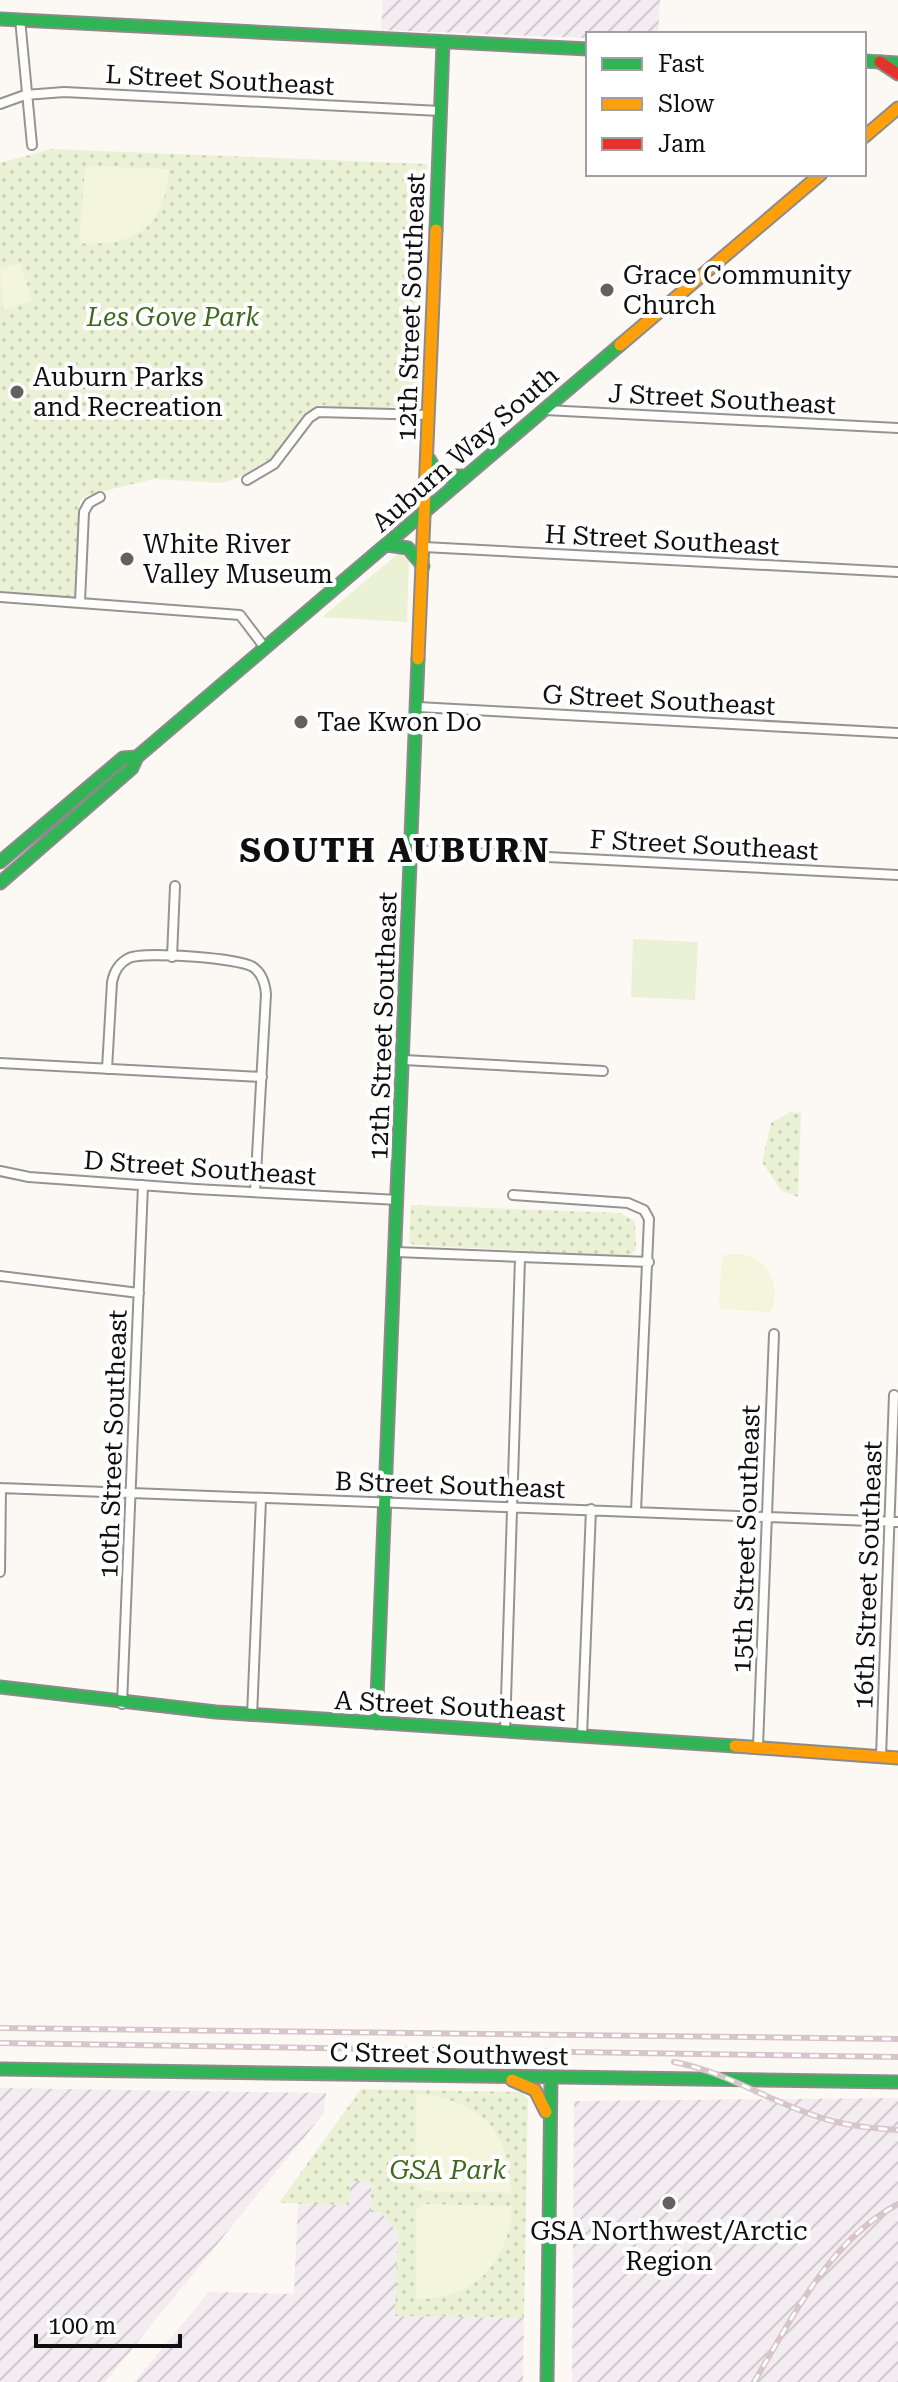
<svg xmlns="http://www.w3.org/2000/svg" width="898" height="2382" font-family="'Roboto Serif',serif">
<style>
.industrial{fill:url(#industrial-furrows)}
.grass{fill:#ebf1d4}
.park{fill:url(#park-dots)}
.pitch{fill:#f3f5dd}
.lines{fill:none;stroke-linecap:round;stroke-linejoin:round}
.street-casing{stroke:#969492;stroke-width:12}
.fast-casing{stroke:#8c8b89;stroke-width:15}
.slow-casing{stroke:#8c8b89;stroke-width:15}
.jam-casing{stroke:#8c8b89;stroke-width:15}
.street{stroke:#fffefd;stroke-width:8}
.fast{stroke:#30b455;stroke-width:11}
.slow{stroke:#ff9f0a;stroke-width:11}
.jam{stroke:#e5322d;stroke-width:11}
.rail-casing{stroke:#d8c5c9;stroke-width:6}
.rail{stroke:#fff;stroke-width:3;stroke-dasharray:9;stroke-linecap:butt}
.poi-dot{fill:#62615f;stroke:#fff;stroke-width:3}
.labels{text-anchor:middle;stroke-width:8;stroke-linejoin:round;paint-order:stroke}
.street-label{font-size:26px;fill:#0f0f0f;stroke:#fff}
.poi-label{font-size:26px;fill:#0f0f0f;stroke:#fff;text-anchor:start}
.park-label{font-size:26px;font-style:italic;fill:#3c691d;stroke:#fff}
.district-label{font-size:34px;font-weight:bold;letter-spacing:2px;fill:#0f0f0f;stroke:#fff}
</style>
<defs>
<pattern id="industrial-furrows" width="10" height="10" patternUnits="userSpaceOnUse" patternTransform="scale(2)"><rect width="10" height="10" fill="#f3edf1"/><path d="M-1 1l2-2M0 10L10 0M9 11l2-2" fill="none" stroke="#cfcacd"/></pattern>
<pattern id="park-dots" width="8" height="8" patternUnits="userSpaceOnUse" patternTransform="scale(2)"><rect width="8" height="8" fill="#ebf1d4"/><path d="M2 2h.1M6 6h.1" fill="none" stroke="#c8cdb5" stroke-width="1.8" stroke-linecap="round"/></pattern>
</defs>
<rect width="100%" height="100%" fill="#fcf9f4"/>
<path class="industrial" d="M 383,0 L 660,0 L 658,34 L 588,34 L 588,38 L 381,30 Z
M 0,2088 L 326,2093 L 324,2113 L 105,2382 L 0,2382 Z
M 898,2098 L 898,2382 L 572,2382 L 574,2101 Z
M 350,2181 L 371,2181 L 381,2212 L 398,2233 L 396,2316 L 524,2318 L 523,2382 L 134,2382 L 209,2292 L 294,2294 L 298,2203 L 349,2205 Z"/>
<path class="grass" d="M 398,554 L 405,554 L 409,559 L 407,622 L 322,617 Z
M 633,939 L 698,942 L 695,1000 L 631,997 Z"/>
<path class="park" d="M 52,149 L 427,164 L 417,405 L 368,410 L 319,405 L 301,418 L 298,430 L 280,453 L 242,476 L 222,483 L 153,479 L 88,495 L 80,500 L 74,601 L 0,596 L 0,163 Z
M 790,1112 L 801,1113 L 798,1197 L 781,1190 L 762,1162 L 771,1123 Z
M 411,1205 L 620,1213 L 635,1221 L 636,1250 L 628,1256 L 414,1245 L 409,1242 Z
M 361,2089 L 521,2092 L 528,2099 L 524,2318 L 395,2316 L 398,2233 L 381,2212 L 371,2212 L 371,2181 L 350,2181 L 349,2205 L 279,2203 Z"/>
<path class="pitch" d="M 90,166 L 169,169 C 165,228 135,247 79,243 L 85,170 Z
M 20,263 L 32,301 L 3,310 L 0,269 Z
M 729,1254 C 738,1254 747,1254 756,1259 C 773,1268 781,1297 770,1312 L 722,1309 L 719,1305 L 722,1256 Z
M 416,2094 C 481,2099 508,2129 511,2193 L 420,2191 L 415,2184 Z
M 422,2204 L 512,2206 C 509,2263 474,2300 416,2299 L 416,2211 Z"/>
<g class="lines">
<g class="street-casing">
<path id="street" d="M 20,19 L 32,145
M 0,104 L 25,95 L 64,92 L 440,111
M 545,410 L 898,428
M 247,480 L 274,464 L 309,418 L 318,412 L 429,415
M 424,547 L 898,572
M 0,597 L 240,615 L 265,648
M 80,602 L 84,512 L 89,503 L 100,497
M 418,707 L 898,733
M 412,850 L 898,875
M 172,957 L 175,886
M 404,1060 L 603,1071
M 0,1063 L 262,1077
M 107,1069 L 112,982 C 114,972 119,963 129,958 C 144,951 239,958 253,967 C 262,973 265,983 266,994 L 255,1192
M 0,1171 L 29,1177 L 195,1189 L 398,1200
M 513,1195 L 628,1203 L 644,1210 L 649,1219 L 636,1511
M 396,1252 L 649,1262
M 0,1276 L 139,1293
M 0,1488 L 898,1522
M 0,1572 L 1,1488
M 122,1704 L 143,1185
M 252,1716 L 261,1499
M 505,1731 L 520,1258
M 582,1736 L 591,1509
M 758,1746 L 774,1334
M 881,1757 L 894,1395"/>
</g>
<g class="fast-casing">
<path id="fast" d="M 0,19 L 588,49
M 864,61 L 898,63
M 436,230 L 443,43
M 429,459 L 439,476 L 466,476
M 387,545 L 408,548 L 423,566
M 0,862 L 123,758 L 137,757
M 0,883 L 132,768 L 137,757 L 620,345
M 0,1687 L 216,1712 L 735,1746
M 376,1723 L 418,659
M 0,2069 L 898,2082
M 547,2382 L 551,2077"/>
</g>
<g class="slow-casing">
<path id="slow" d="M 864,137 L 898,108
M 620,345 L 821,174
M 418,659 L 436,230
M 735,1746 L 898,1758
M 512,2080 L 535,2090 L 546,2112"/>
</g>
<g class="jam-casing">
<path id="jam" d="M 880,62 L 898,74"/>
</g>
<use href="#street" class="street"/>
<use href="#fast" class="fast"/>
<use href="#slow" class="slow"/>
<use href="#jam" class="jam"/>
<g class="rail-casing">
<path id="rail" d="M 0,2028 L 898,2039
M 0,2043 L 898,2057
M 674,2062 C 727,2072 768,2101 819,2117 C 845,2126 871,2128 898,2130
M 754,2382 C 793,2317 829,2241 898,2204"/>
</g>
<use href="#rail" class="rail"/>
</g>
<g class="poi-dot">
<circle cx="607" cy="290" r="8"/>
<circle cx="17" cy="392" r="8"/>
<circle cx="127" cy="559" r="8"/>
<circle cx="301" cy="722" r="8"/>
<circle cx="669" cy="2203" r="8"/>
</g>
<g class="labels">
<g class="street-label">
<text transform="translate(220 80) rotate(3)" y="9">L Street Southeast</text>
<text transform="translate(411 307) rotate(-88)" y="9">12th Street Southeast</text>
<text transform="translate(722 399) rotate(3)" y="9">J Street Southeast</text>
<text transform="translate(465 449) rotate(-41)" y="9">Auburn Way South</text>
<text transform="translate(662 540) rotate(3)" y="9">H Street Southeast</text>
<text transform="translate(659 700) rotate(3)" y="9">G Street Southeast</text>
<text transform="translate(704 845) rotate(3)" y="9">F Street Southeast</text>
<text transform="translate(383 1026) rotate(-88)" y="9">12th Street Southeast</text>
<text transform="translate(200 1168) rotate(4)" y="9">D Street Southeast</text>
<text transform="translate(113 1444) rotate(-88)" y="9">10th Street Southeast</text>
<text transform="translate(450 1485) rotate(2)" y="9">B Street Southeast</text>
<text transform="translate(746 1539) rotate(-88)" y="9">15th Street Southeast</text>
<text transform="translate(868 1575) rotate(-88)" y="9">16th Street Southeast</text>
<text transform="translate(450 1706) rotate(3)" y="9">A Street Southeast</text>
<text transform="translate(449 2054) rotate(1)" y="9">C Street Southwest</text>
</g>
<g class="poi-label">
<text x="623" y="284">Grace Community<tspan x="623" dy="30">Church</tspan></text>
<text x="33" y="386">Auburn Parks<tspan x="33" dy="30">and Recreation</tspan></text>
<text x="143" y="553">White River<tspan x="143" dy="30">Valley Museum</tspan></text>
<text x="317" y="731">Tae Kwon Do</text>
<text x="669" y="2240" text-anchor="middle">GSA Northwest/Arctic<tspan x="669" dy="30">Region</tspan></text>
</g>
<g class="park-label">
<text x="173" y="326">Les Gove Park</text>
<text x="448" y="2179">GSA Park</text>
</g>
<g class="district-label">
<text x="395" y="862">SOUTH AUBURN</text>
</g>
</g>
<rect x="586" y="32" width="280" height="144" fill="#ffffff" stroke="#9f9f9f" stroke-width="2"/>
<rect x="602" y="58" width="40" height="12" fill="#30b455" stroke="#9f9f9f" stroke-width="2"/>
<text x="658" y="72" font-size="24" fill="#0f0f0f">Fast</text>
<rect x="602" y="98" width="40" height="12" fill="#ff9f0a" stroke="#9f9f9f" stroke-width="2"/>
<text x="658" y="112" font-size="24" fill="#0f0f0f">Slow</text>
<rect x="602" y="138" width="40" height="12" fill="#e5322d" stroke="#9f9f9f" stroke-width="2"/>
<text x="658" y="152" font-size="24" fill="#0f0f0f">Jam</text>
<path d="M36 2334v12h144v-12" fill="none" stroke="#0f0f0f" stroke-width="4"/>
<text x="48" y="2334" font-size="24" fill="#0f0f0f" stroke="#ffffff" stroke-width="6" paint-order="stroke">100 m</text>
</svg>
